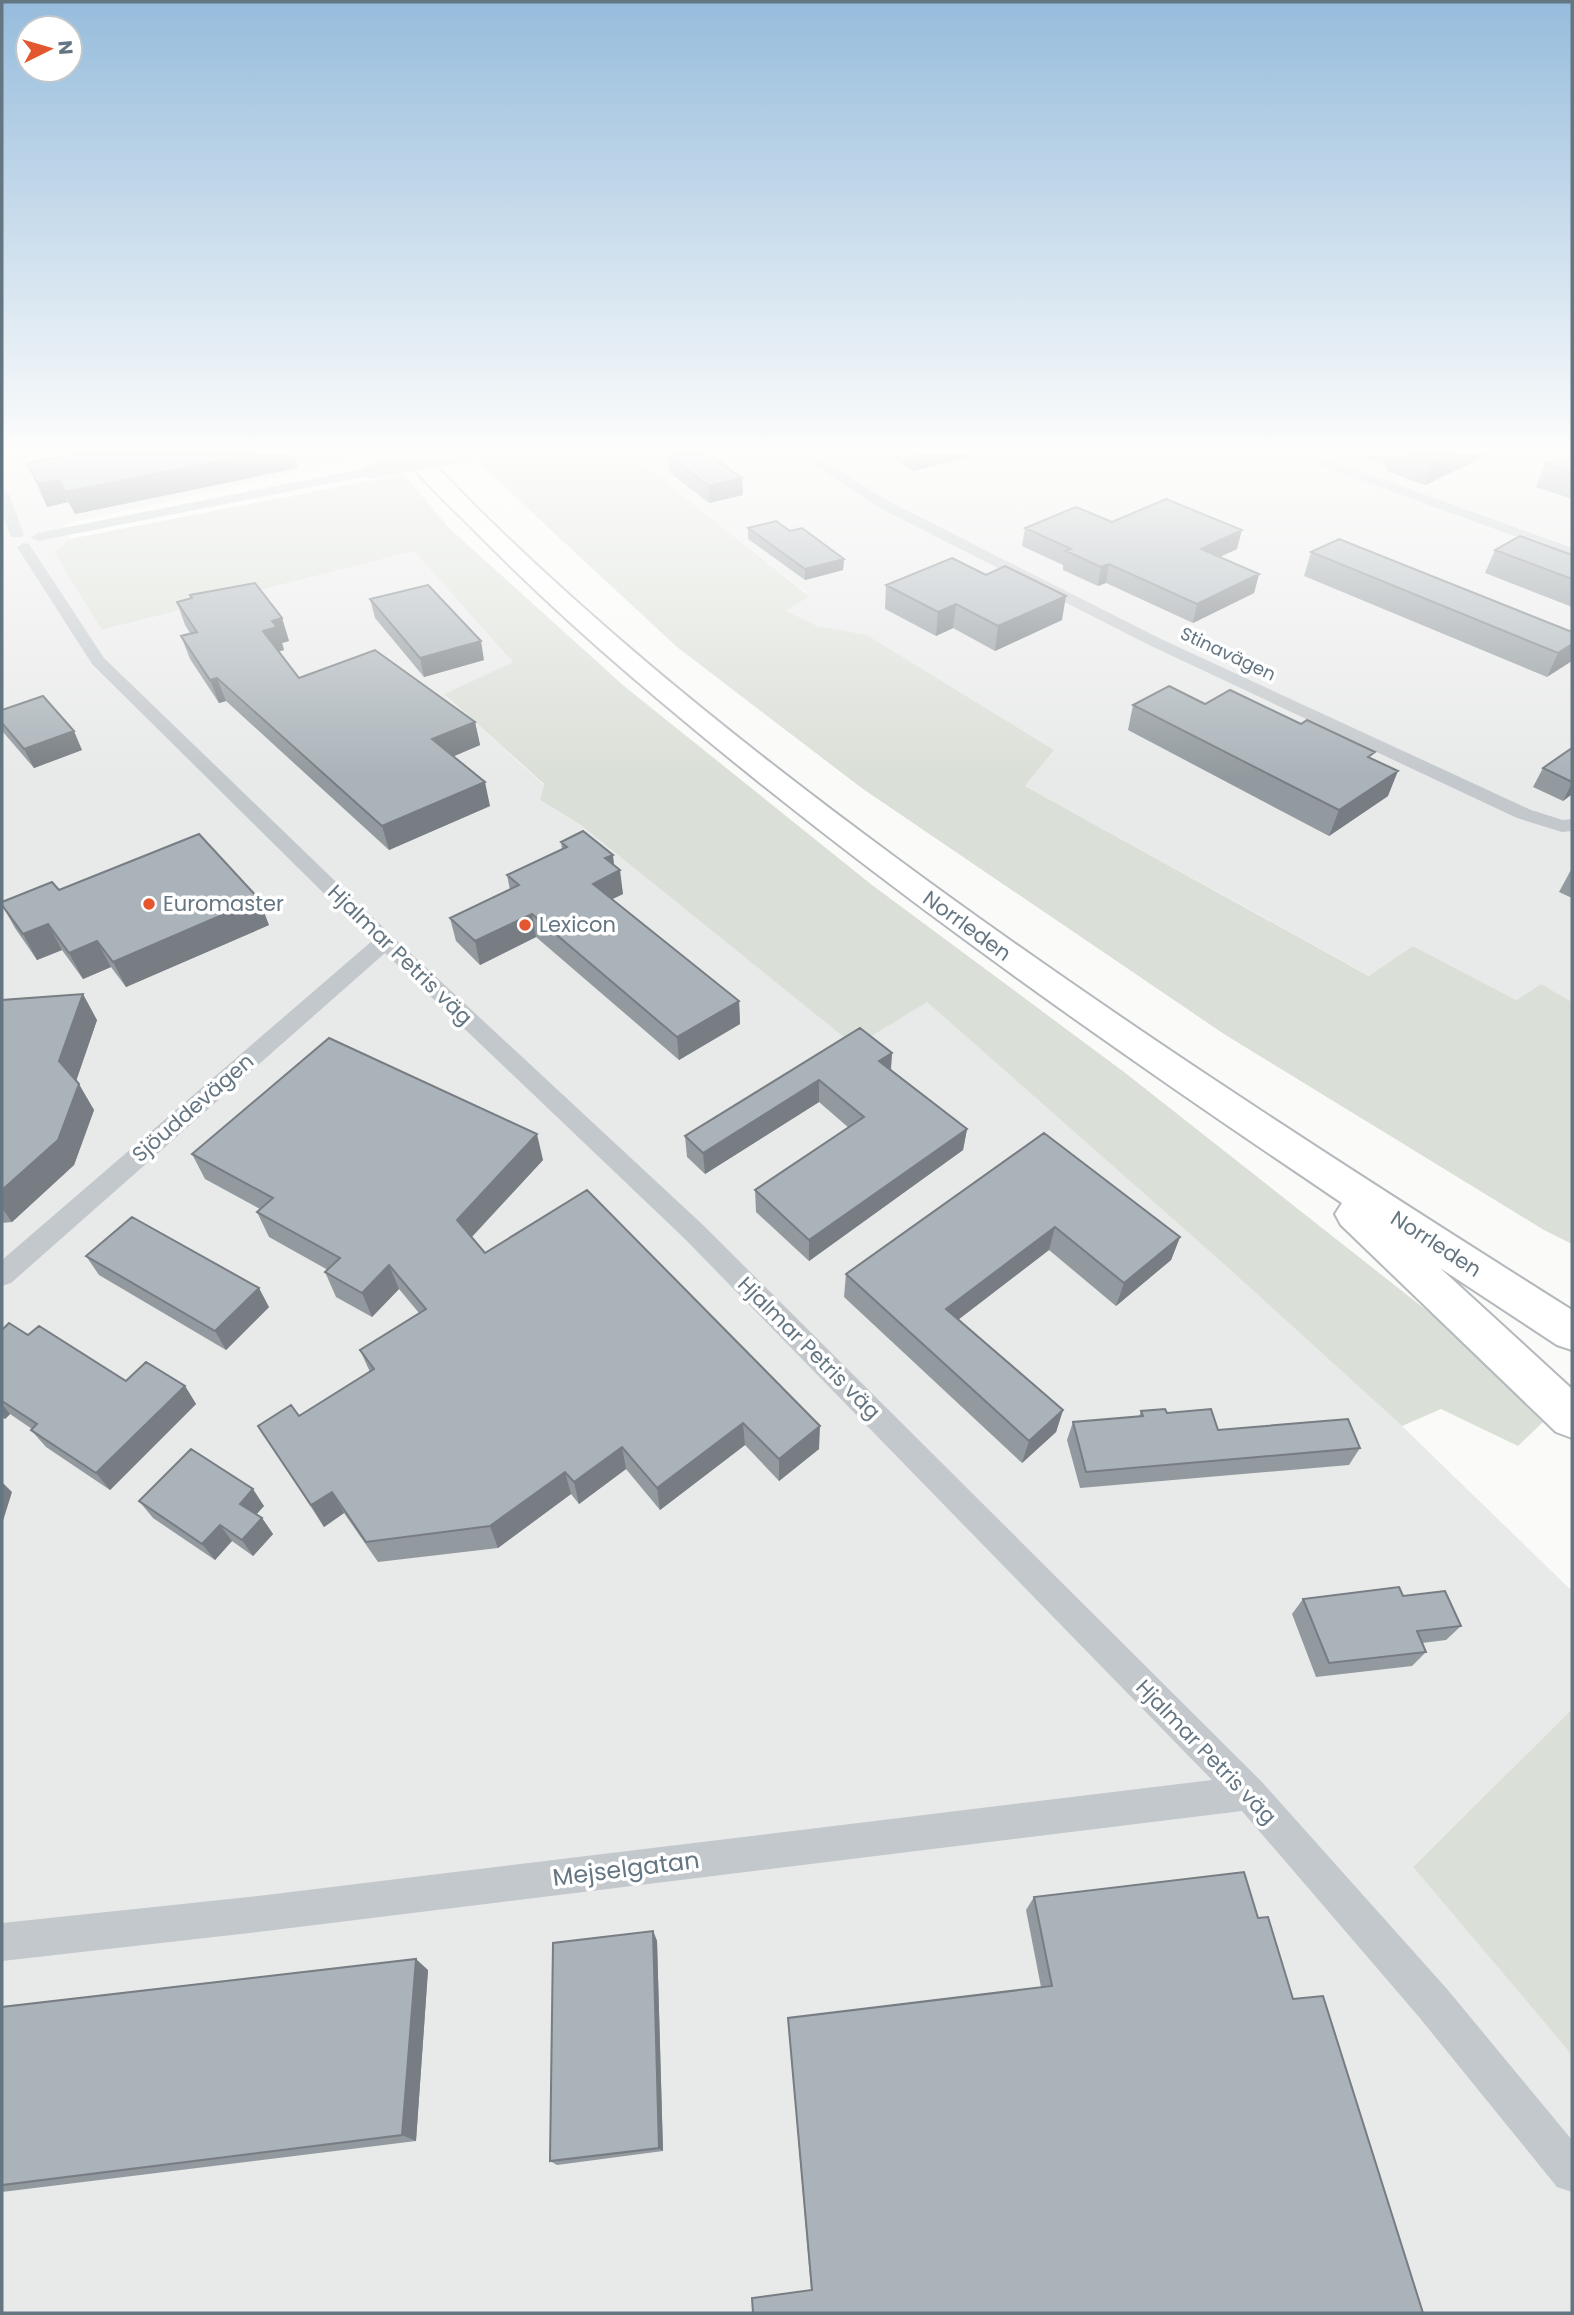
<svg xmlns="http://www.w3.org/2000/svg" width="1574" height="2315" font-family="Poppins,sans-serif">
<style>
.built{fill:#e8e9e9}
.green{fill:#dadfd7}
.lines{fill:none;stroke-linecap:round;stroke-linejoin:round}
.highway-casing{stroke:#b4b9bd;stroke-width:4}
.street{fill:#c3c8cc;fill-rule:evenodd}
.highway{fill:#fff;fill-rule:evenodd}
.street-bridge{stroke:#c3c8cc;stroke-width:15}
.wall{fill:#929a9f}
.shaded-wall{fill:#777d82}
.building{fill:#aab3b9;stroke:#777d82;stroke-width:2}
.poi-dot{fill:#e4572e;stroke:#fff;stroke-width:2.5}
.labels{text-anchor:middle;stroke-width:7;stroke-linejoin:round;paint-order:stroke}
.far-street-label{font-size:18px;fill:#657683;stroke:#fff}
.poi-label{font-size:21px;fill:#657683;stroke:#fff;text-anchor:start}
.street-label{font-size:21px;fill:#657683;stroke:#fff}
.near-street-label{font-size:24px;fill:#657683;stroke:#fff}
</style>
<rect width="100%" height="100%" fill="#fafaf8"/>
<path class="built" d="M 2,454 L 357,454 L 360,459 L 64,524 L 70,539 L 55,552 L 103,630 L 414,551 L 514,662 L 444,694 L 544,785 L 540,800 L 581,825 L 927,1002 L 1225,1265 L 1402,1426 L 1572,1591 L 1572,1709 L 1413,1867 L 1572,2055 L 1572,2313 L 2,2313 Z
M 631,454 L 1572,454 L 1572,1002 L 1541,984 L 1516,1000 L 1413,946 L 1370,976 L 1025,786 L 1054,750 L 867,635 L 817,626 L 785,611 L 809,595 Z"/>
<path class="green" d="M 469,454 L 631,454 L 809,596 L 786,611 L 817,626 L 867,635 L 1054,750 L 1025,786 L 1369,976 L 1413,946 L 1516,1000 L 1541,984 L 1572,1002 L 1572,1244 L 1544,1230 L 1224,1034 L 863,789 L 677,647 Z
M 404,474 L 449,528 L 624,686 L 872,885 L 1124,1072 L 1449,1328 L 1543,1422 L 1518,1446 L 1441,1409 L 1402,1426 L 1225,1265 L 927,1002 L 855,1046 L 581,825 L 540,800 L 544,784 L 444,694 L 513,662 L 414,551 L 102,630 L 54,552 L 70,539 Z
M 1572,1709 L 1572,2055 L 1413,1867 Z"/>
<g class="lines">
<g class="highway-casing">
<path id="highway" d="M 403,454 L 424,454 C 567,604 728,734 895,857 C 1113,1018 1342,1165 1572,1310 L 1572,1350 L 1557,1345 L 1440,1268 L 1572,1389 L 1572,1438 L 1556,1432 L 1341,1225 L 1335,1214 L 1342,1203 C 1098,1039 856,869 632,677 C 577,630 524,581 473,529 C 449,505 422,481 403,454 Z"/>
</g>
<path class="street" d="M 798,454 L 813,454 L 888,501 L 1161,639 L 1531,810 L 1563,820 L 1572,819 L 1572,831 L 1562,832 L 1517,818 L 1149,645 L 878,507 Z
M 1296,454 L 1313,454 L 1572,548 L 1572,557 L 1297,457 Z
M 372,467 L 377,468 L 377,474 L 38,541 L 31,537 L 38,533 Z
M 2,490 L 9,494 L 24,534 L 22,537 L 12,537 L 10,534 L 2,512 Z
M 24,543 L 29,544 L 104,658 L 392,936 L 703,1225 L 1261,1781 L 1447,1989 L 1572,2140 L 1572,2192 L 1557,2187 L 1419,2017 L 1242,1811 L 258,1932 L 2,1961 L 2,1923 L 258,1896 L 1212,1780 L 685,1239 L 385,953 L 11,1283 L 2,1286 L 2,1260 L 372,941 L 92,664 L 17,547 Z"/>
<use href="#highway" class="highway"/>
<path class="street-bridge" d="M 372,471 L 465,454"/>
</g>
<path class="wall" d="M 885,454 L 972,454 L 972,456 L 913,471 Z
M 1352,454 L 1490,454 L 1425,485 L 1386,471 L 1388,466 Z
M 1572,454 L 1572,499 L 1536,487 L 1545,464 Z
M 668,455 L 742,478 L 743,495 L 709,503 L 669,472 Z
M 27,463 L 298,468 L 75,514 L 68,502 L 47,507 Z
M 748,528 L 790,531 L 844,559 L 843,570 L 805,580 L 748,539 Z
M 1025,528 L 1237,549 L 1220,557 L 1259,574 L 1254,593 L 1193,623 L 1106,583 L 1098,586 L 1063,570 L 1063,565 L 1022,546 Z
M 1495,550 L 1572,555 L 1572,607 L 1485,573 Z
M 1311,552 L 1572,632 L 1547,677 L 1304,576 Z
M 886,585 L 1062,620 L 995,651 L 953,628 L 936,636 L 885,609 Z
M 190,595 L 282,618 L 289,641 L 282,643 L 284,650 L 279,651 L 299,678 L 475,722 L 480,745 L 454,756 L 490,806 L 389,850 L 226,701 L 219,703 L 190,659 L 181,636 L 190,633 L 185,625 L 177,602 L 191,599 Z
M 370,599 L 484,660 L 424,677 L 375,618 Z
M 1205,704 L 1372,759 L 1388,796 L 1329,836 L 1128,730 L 1133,705 Z
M 2,710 L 82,750 L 34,768 L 3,732 L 2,730 Z
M 1572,748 L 1572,794 L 1563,801 L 1533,787 L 1543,768 Z
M 561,842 L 614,865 L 623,894 L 612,899 L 739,1001 L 740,1024 L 679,1060 L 536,937 L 480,965 L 456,941 L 450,918 L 510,890 L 507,875 L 562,849 Z
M 1572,868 L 1572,898 L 1559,892 Z
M 59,890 L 269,925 L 126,987 L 111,967 L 83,979 L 62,950 L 37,960 L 15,928 L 2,905 Z
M 2,1000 L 97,1020 L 76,1081 L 94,1110 L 74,1165 L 12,1222 L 2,1223 Z
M 860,1028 L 892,1053 L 891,1071 L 967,1129 L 963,1150 L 809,1261 L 756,1212 L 755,1190 L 849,1128 L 819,1102 L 705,1174 L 687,1157 L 685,1136 Z
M 1044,1133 L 1180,1237 L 1171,1260 L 1116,1306 L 1049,1250 L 958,1320 L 1063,1410 L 1056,1432 L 1022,1463 L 844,1297 L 846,1274 Z
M 192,1154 L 543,1160 L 472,1237 L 485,1253 L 819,1449 L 779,1481 L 745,1445 L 660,1510 L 626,1469 L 579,1504 L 571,1494 L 498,1548 L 378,1562 L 344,1513 L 324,1527 L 258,1426 L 299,1416 L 370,1372 L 360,1350 L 419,1313 L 399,1289 L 372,1317 L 336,1297 L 325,1272 L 328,1270 L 269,1237 L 257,1212 L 260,1209 L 205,1179 Z
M 86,1256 L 269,1307 L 226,1350 L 99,1275 Z
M 2,1330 L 28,1335 L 126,1381 L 185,1386 L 196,1404 L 110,1490 L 46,1447 L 31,1430 L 32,1429 L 10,1414 L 5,1419 L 2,1417 Z
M 1141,1411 L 1167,1413 L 1218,1430 L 1360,1448 L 1349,1465 L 1080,1488 L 1067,1440 L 1073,1422 L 1139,1417 Z
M 139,1501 L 264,1506 L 256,1515 L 262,1518 L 273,1534 L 253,1556 L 232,1541 L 215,1560 L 153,1518 Z
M 1403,1596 L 1461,1626 L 1446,1640 L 1422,1643 L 1426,1652 L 1412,1666 L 1316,1677 L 1292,1614 L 1303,1599 Z
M 1034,1897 L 1258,1918 L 1293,1999 L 1423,2313 L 811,2290 L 788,2018 L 1041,1987 L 1026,1910 Z
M 653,1931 L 657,1941 L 663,2151 L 557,2165 L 550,2161 Z
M 428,1970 L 416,2141 L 2,2192 L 2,2007 Z"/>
<path class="shaded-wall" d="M 253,454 L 294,454 L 298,468 L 75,514 L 65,492 Z
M 914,454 L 972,454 L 972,456 L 913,471 Z
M 1453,454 L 1490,454 L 1425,485 L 1432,463 Z
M 742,478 L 743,495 L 709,503 L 709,486 Z
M 59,480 L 68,502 L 47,507 L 38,484 Z
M 1242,530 L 1237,549 L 1197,567 L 1201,549 Z
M 844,559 L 843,570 L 805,580 L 805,569 Z
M 1109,564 L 1106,583 L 1098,586 L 1101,567 Z
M 1259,574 L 1254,593 L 1193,623 L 1197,604 Z
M 1066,596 L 1062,620 L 995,651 L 998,626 Z
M 956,604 L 953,628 L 936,636 L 938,612 Z
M 282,618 L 289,641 L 282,643 L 284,650 L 271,654 L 263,631 L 272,621 Z
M 481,641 L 484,660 L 424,677 L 420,658 Z
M 1572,644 L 1572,661 L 1547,677 L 1558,653 Z
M 217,678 L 226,701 L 219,703 L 210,680 Z
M 475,722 L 480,745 L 438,763 L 432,739 Z
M 74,731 L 82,750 L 34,768 L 24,749 Z
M 1398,771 L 1388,796 L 1329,836 L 1339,810 Z
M 485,782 L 490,806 L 389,850 L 382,826 Z
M 1572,783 L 1572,794 L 1563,801 Z
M 613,855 L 615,873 L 620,870 L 623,894 L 596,907 L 593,884 L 605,858 Z
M 259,899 L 269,925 L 126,987 L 113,962 Z
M 532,914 L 536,937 L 480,965 L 475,941 Z
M 48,924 L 62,950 L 37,960 L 23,934 Z
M 97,941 L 111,967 L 83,979 L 69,953 Z
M 83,994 L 97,1020 L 74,1087 L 59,1061 Z
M 739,1001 L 740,1024 L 679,1060 L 677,1037 Z
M 892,1053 L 890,1075 L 879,1061 Z
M 819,1080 L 819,1102 L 705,1174 L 703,1153 Z
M 79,1084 L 94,1110 L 74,1165 L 12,1222 L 2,1208 L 2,1190 Z
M 967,1129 L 963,1150 L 809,1261 L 809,1240 Z
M 537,1134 L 543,1160 L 464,1245 L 457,1220 Z
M 1055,1227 L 1049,1250 L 942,1332 L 946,1309 Z
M 1180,1237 L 1171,1260 L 1116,1306 L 1124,1283 Z
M 389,1265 L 399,1289 L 372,1317 L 362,1293 Z
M 259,1288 L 269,1307 L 226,1350 L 215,1331 Z
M 185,1386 L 196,1404 L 110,1490 L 96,1473 Z
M 2,1404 L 10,1414 L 5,1419 L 2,1416 Z
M 1063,1410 L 1056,1432 L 1022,1463 L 1029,1441 Z
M 743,1423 L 745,1445 L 660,1510 L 657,1488 Z
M 820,1426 L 819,1449 L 779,1481 L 779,1459 Z
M 622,1447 L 626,1469 L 579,1504 L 574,1482 Z
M 565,1472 L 571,1494 L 498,1548 L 490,1526 Z
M 2,1482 L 12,1492 L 2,1524 Z
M 253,1489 L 264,1506 L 251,1520 L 240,1504 Z
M 332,1492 L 344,1513 L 324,1527 L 311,1505 Z
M 262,1518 L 273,1534 L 253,1556 L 242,1540 Z
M 220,1525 L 232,1541 L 215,1560 L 202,1544 Z
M 653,1931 L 657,1941 L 663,2151 L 659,2148 Z
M 416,1959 L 428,1970 L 416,2141 L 402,2135 Z"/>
<path class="building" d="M 76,454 L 253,454 L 65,492 L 59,480 L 38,484 L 27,463 Z
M 674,454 L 708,454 L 742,478 L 709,486 L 668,455 Z
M 1405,454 L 1453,454 L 1432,463 Z
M 1567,454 L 1572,454 L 1572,473 L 1545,464 Z
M 1166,499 L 1242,530 L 1201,549 L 1259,574 L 1197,604 L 1109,564 L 1101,567 L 1066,551 L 1071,549 L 1025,528 L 1076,507 L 1112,522 Z
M 776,521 L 790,531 L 802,528 L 844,559 L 805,569 L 748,528 Z
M 1520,536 L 1572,555 L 1572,579 L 1495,550 Z
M 1339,539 L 1572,632 L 1572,644 L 1558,653 L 1311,552 Z
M 952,558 L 986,575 L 1005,566 L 1066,596 L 998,626 L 956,604 L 938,612 L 886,585 Z
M 255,583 L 282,618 L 272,621 L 277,627 L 263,631 L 299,678 L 375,650 L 475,722 L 432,739 L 485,782 L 382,826 L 217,678 L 210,680 L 181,636 L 197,632 L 177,602 L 192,598 L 190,595 Z
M 428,585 L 481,641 L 420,658 L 370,599 Z
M 1169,686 L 1205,704 L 1230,690 L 1301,724 L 1307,720 L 1375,752 L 1368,757 L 1398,771 L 1339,810 L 1133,705 Z
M 43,696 L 74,731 L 24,749 L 2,723 L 2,710 Z
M 1572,748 L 1572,782 L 1543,768 Z
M 583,831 L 613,855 L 605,858 L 620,870 L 593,884 L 739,1001 L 677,1037 L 532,914 L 475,941 L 450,918 L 519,885 L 507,875 L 567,847 L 561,842 Z
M 199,834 L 259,899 L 113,962 L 97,941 L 69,953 L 48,924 L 23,934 L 2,905 L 2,902 L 52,882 L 59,890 Z
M 83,994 L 59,1061 L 79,1084 L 58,1140 L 2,1190 L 2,1000 Z
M 860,1028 L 892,1053 L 879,1061 L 967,1129 L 809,1240 L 755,1190 L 864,1117 L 819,1080 L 703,1153 L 685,1136 Z
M 329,1038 L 537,1134 L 457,1220 L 485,1253 L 587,1190 L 820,1426 L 779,1459 L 743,1423 L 657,1488 L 622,1447 L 574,1482 L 565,1472 L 490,1526 L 366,1542 L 332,1492 L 311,1505 L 258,1426 L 291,1405 L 299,1416 L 374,1369 L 360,1350 L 426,1309 L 389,1265 L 362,1293 L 325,1272 L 340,1258 L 257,1212 L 273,1198 L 192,1154 Z
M 1044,1133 L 1180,1237 L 1124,1283 L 1055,1227 L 946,1309 L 1063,1410 L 1029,1441 L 846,1274 Z
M 132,1217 L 259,1288 L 215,1331 L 86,1256 Z
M 9,1323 L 28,1335 L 39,1326 L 126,1381 L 146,1362 L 185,1386 L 96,1473 L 31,1430 L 37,1424 L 2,1401 L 2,1330 Z
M 1165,1409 L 1167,1413 L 1211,1409 L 1218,1430 L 1348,1419 L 1360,1448 L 1086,1472 L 1073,1422 L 1143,1416 L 1141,1411 Z
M 191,1449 L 253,1489 L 240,1504 L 262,1518 L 242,1540 L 220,1525 L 202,1544 L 139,1501 Z
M 1399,1587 L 1403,1596 L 1445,1591 L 1461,1626 L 1417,1631 L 1426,1652 L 1329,1663 L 1303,1599 Z
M 1244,1872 L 1258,1918 L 1268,1917 L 1293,1999 L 1323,1996 L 1423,2313 L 753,2313 L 752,2298 L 812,2290 L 788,2018 L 1052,1986 L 1034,1897 Z
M 653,1931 L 659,2148 L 550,2161 L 553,1943 Z
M 416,1959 L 402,2135 L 2,2185 L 2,2007 Z"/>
<linearGradient id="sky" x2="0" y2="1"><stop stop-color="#96bcdc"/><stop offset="0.58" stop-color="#fdfdfc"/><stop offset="1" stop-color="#fdfdfc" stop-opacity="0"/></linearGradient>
<rect width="1574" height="778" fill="url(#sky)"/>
<g class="poi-dot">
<circle cx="149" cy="904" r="7"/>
<circle cx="525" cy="925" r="7"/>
</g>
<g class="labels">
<g class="far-street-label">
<text transform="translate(1228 654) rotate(25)" y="6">Stinavägen</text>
</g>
<g class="poi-label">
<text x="163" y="911">Euromaster</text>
<text x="539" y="932">Lexicon</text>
</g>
<g class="street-label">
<text transform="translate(967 926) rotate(36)" y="7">Norrleden</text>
<text transform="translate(400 955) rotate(44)" y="7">Hjalmar Petris väg</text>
<text transform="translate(193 1108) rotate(-41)" y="7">Sjöuddevägen</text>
<text transform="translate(1436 1244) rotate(33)" y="7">Norrleden</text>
<text transform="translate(809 1348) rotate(45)" y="7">Hjalmar Petris väg</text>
<text transform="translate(1206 1752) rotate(46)" y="7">Hjalmar Petris väg</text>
</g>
<g class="near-street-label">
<text transform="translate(626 1869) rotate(-7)" y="8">Mejselgatan</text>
</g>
</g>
<rect width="1574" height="2315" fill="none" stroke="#657683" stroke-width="7"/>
<g transform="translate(49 49) rotate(85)"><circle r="33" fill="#ffffff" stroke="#c1c8cd" stroke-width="2"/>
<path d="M0-5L12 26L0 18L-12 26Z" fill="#e4572e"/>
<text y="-10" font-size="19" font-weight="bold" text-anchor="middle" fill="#657683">N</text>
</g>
</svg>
